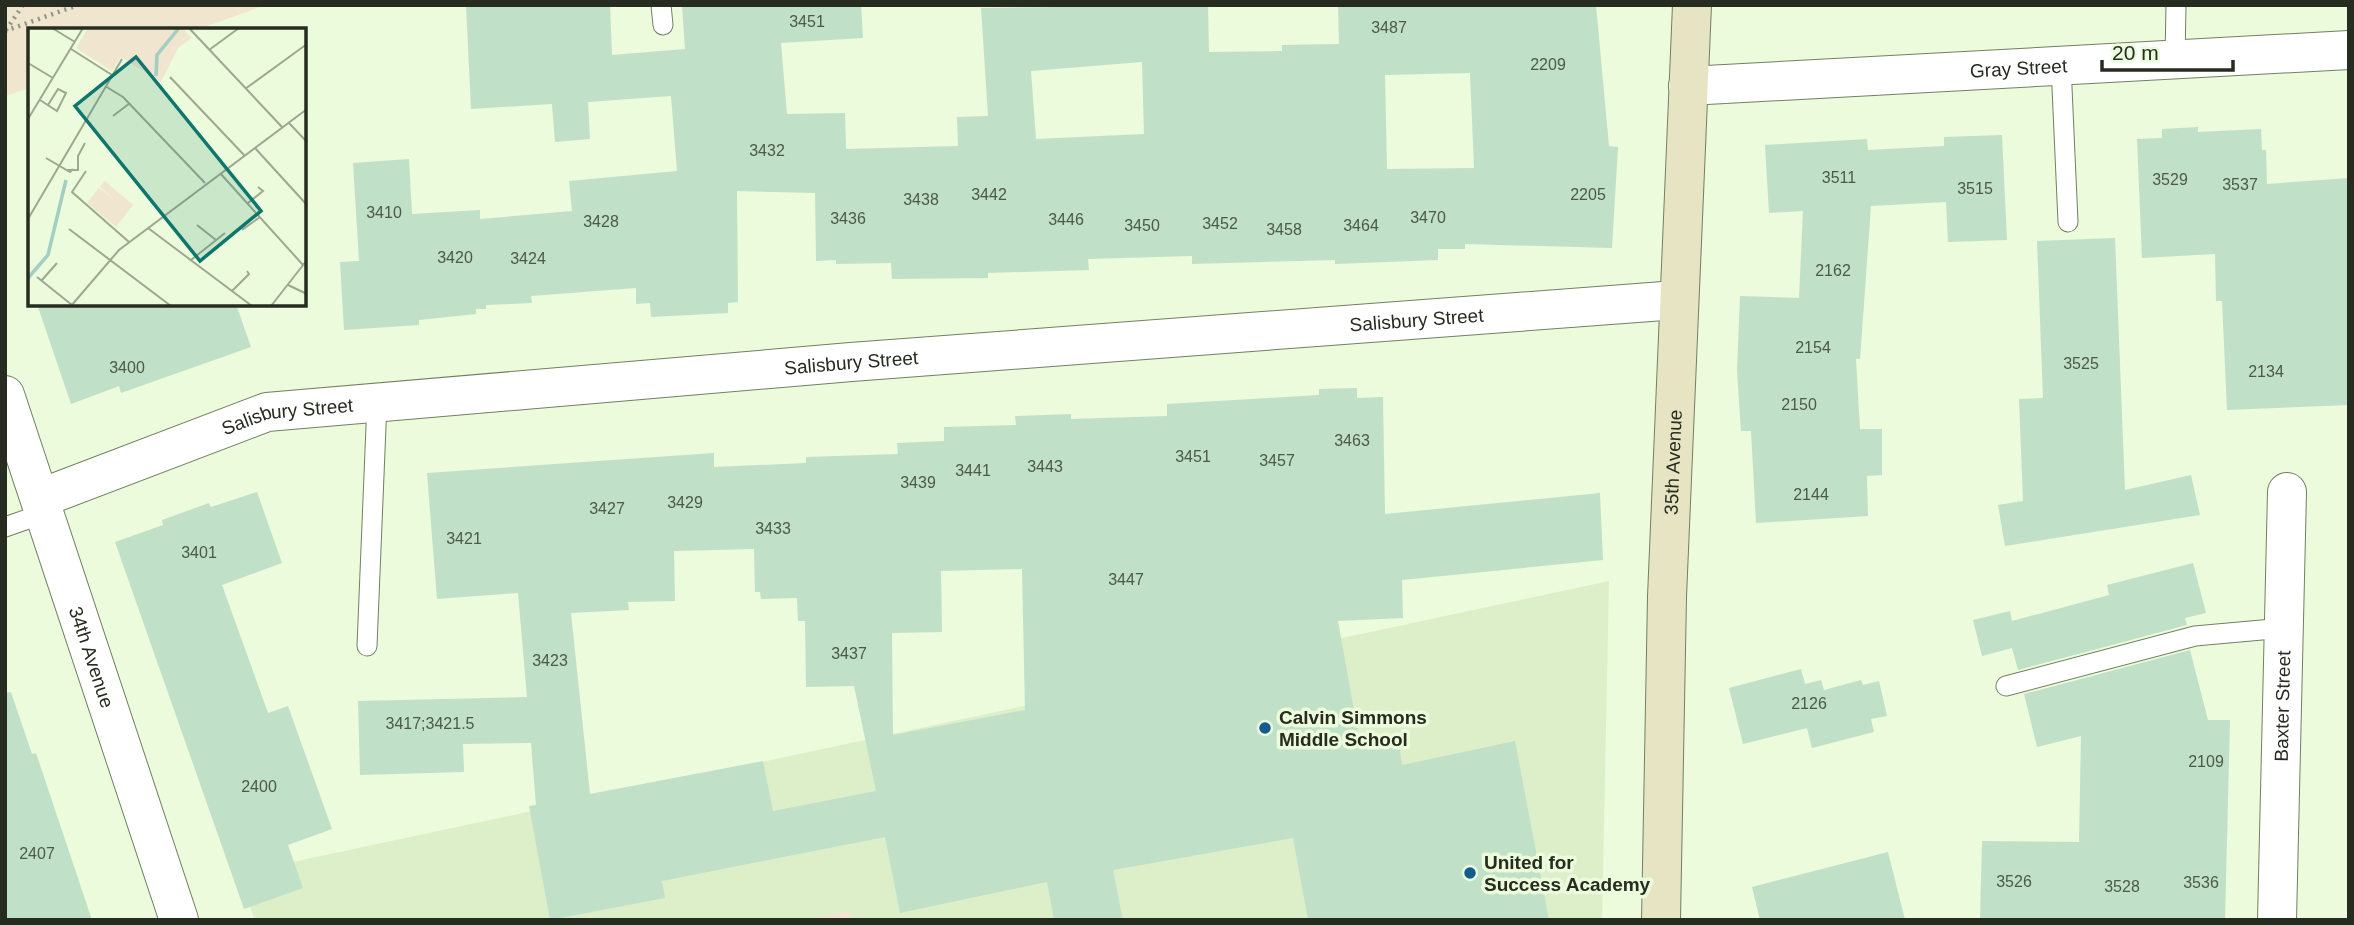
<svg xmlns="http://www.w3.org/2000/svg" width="2354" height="925" font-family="Helvetica,sans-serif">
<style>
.built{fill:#dcefc9}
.green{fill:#f0e5cf}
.building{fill:#c0e0c7;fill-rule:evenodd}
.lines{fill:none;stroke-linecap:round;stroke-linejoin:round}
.lane-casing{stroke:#727f63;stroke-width:21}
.street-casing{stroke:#727f63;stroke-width:40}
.secondary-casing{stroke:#727f63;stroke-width:40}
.path{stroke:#8c9781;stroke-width:4.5;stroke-dasharray:2 5;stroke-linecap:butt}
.lane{stroke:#fff;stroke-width:19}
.street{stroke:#fff;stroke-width:38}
.secondary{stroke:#e6e4c3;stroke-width:38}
.poi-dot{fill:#125c90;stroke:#ebfbdb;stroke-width:2.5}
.labels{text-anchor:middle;stroke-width:7;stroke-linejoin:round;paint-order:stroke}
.number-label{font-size:16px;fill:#4d594a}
.street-label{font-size:19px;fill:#272c20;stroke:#ebfbdb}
.poi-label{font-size:19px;font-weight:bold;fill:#272c20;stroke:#ebfbdb;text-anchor:start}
.inset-river{fill:none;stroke:#a3cec2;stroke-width:3.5}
.inset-road{fill:none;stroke:#9da890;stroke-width:2}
.view{fill:#0f766e;fill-opacity:0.15;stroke:#0f766e;stroke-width:3.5}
.inset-edge{fill:none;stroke:#272c20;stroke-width:3.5}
</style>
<rect width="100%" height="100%" fill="#ebfbdb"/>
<path class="built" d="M 1609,581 L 1602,920 L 255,920 L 237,874 Z"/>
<path class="green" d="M 5,5 L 266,5 L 196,30 L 30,30 L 30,88 L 5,96 Z
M 850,911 L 852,920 L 803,920 Z"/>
<path class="building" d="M 466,5 L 610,5 L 612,55 L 685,49 L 682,5 L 861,5 L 863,38 L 781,43 L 787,114 L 845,113 L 846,149 L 958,146 L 957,117 L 988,116 L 981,8 L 1208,5 L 1209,52 L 1282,51 L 1282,45 L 1339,44 L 1338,5 L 1596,5 L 1609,146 L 1618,147 L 1612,248 L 1465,244 L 1465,249 L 1438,249 L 1438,260 L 1335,264 L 1335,260 L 1192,264 L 1192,256 L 1088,259 L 1089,270 L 988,273 L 988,278 L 892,279 L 891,263 L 836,264 L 836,260 L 816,261 L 815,193 L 737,191 L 738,302 L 728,303 L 728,313 L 651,317 L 650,303 L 636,304 L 636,288 L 531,296 L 532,303 L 486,305 L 486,309 L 476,309 L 476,314 L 419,320 L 419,325 L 344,330 L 340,262 L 359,261 L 353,163 L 409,159 L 412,214 L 480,210 L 480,219 L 572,211 L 569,181 L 677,171 L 671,96 L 588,102 L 590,139 L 555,142 L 552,104 L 471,109 ZM 1142,62 L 1144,134 L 1036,139 L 1031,71 ZM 1470,73 L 1474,168 L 1387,169 L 1385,75 Z
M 2198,127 L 2198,132 L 2261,129 L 2262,150 L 2266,150 L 2267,184 L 2349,178 L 2349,405 L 2227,410 L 2222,301 L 2216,301 L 2215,254 L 2142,258 L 2137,139 L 2162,138 L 2162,129 Z
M 2002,135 L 2007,240 L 1948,242 L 1946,202 L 1871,206 L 1860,359 L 1856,359 L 1860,429 L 1882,429 L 1882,475 L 1867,476 L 1868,516 L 1756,523 L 1751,431 L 1741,431 L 1737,371 L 1740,296 L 1799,298 L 1803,211 L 1769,213 L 1765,145 L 1867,139 L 1868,150 L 1944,146 L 1944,137 Z
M 2115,238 L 2125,490 L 2191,475 L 2200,515 L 2005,546 L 1998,505 L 2023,501 L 2019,399 L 2043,398 L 2037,241 Z
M 37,304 L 236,304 L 251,347 L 121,393 L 119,386 L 71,404 Z
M 1357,388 L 1357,398 L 1383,397 L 1385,514 L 1600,493 L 1603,560 L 1402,580 L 1403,618 L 1338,621 L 1360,744 L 1398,737 L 1402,765 L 1515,741 L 1549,920 L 1308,920 L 1293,838 L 1113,870 L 1123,920 L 1054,920 L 1047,882 L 900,913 L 885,837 L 662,881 L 665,898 L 550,920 L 529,806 L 536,805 L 531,743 L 463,744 L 464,772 L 360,775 L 358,701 L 527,697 L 518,593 L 437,599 L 427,473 L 714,453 L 714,467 L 806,463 L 806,457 L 898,454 L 897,443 L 944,441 L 944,427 L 1016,425 L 1015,416 L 1071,414 L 1071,419 L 1167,416 L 1167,404 L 1319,395 L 1319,389 ZM 754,549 L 755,592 L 760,592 L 761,599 L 797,598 L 798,621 L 805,621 L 806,687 L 854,686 L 876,791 L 773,811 L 763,761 L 590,794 L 571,613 L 629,610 L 628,602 L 675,601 L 674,551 ZM 1022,569 L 1025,710 L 893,735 L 892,633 L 942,632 L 941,571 Z
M 257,492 L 282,563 L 222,585 L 268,713 L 288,706 L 332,829 L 288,845 L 303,888 L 244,909 L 115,542 L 163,525 L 162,520 L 209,503 L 211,507 Z
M 2193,563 L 2206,613 L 2185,618 L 2187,625 L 2018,670 L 2012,648 L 1982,656 L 1973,620 L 2010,611 L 2012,621 L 2109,595 L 2107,585 Z
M 2190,650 L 2208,720 L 2230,720 L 2225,920 L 1980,920 L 1982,841 L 2079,842 L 2081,736 L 2037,747 L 2024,694 Z
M 1801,669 L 1805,684 L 1821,680 L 1824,690 L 1861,680 L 1863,685 L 1879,681 L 1887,716 L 1871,719 L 1874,732 L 1812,748 L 1807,728 L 1743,744 L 1729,688 Z
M 11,692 L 32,754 L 36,753 L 92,920 L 5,920 L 5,693 Z
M 1888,852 L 1905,920 L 1760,920 L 1752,887 Z"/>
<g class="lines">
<g class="lane-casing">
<path id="lane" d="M 661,5 L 663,25
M 2175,59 L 2176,5
M 2061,65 L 2068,222
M 5,527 L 45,513
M 367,646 L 377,402
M 2006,686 L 2195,636 L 2284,628"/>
</g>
<g class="street-casing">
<g id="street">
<path id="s1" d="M 1688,86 L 2349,50"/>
<path id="s2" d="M 5,395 L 179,920"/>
<path id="s3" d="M 41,498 L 267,412 L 851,362 L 1677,300"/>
<path id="s4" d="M 2277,920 L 2287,492"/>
</g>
</g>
<g class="secondary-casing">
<g id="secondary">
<path id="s5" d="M 1661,920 L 1667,597 L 1692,5"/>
</g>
</g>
<path class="path" d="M 6,30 L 23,5
M 5,31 L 78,5"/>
<use href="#lane" class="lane"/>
<use href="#street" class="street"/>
<use href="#secondary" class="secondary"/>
</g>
<g class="poi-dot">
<circle cx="1265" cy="728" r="7"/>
<circle cx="1470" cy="873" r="7"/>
</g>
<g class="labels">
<g class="number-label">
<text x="807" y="27">3451</text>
<text x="1389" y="33">3487</text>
<text x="1548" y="70">2209</text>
<text x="767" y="156">3432</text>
<text x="1839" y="183">3511</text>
<text x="2170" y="185">3529</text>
<text x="2240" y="190">3537</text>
<text x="1975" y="194">3515</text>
<text x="989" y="200">3442</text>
<text x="1588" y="200">2205</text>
<text x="921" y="205">3438</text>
<text x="384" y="218">3410</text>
<text x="1428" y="223">3470</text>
<text x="848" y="224">3436</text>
<text x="1066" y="225">3446</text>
<text x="601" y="227">3428</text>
<text x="1220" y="229">3452</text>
<text x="1142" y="231">3450</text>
<text x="1361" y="231">3464</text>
<text x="1284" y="235">3458</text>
<text x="455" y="263">3420</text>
<text x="528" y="264">3424</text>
<text x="1833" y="276">2162</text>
<text x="1813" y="353">2154</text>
<text x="2081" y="369">3525</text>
<text x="127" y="373">3400</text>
<text x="2266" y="377">2134</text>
<text x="1799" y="410">2150</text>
<text x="1352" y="446">3463</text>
<text x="1193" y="462">3451</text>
<text x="1277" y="466">3457</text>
<text x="1045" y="472">3443</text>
<text x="973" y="476">3441</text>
<text x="918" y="488">3439</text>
<text x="1811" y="500">2144</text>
<text x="685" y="508">3429</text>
<text x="607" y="514">3427</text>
<text x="773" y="534">3433</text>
<text x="464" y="544">3421</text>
<text x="199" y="558">3401</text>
<text x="1126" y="585">3447</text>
<text x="849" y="659">3437</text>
<text x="550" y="666">3423</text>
<text x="1809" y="709">2126</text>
<text x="430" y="729">3417;3421.5</text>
<text x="2206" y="767">2109</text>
<text x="259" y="792">2400</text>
<text x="37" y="859">2407</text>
<text x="2014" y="887">3526</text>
<text x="2201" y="888">3536</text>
<text x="2122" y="892">3528</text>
</g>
<g class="street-label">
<text dy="7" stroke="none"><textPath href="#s1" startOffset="331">Gray Street</textPath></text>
<text dy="7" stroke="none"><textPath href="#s3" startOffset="1395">Salisbury Street</textPath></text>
<text dy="7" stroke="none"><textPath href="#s3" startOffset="828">Salisbury Street</textPath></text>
<text dy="7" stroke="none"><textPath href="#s3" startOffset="261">Salisbury Street</textPath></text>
<text dy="7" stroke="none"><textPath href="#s5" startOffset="458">35th Avenue</textPath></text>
<text dy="7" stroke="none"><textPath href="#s2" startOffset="276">34th Avenue</textPath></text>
<text dy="7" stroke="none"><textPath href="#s4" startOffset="214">Baxter Street</textPath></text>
</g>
<g class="poi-label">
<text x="1279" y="724">Calvin Simmons<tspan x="1279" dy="22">Middle School</tspan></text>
<text x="1484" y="869">United for<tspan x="1484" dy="22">Success Academy</tspan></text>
</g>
</g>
<g transform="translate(28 28)">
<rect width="278" height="278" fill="#ebfbdb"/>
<path d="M 60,0 L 155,0 L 163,10 L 150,20 L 133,54 L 93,29 L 84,43 L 48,20 ZM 77,153 L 105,177 L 88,199 L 59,175 L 71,160 L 87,172 L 72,159 Z" fill="#f0e5cf"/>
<path class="inset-river" d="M 128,48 L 129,27 L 151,0M 0,250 L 20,227 L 38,152"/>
<path class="inset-road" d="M 24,0 L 47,14M 161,0 L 254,99M 43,21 L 84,47M 181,22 L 211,0M 0,35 L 25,50M 142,49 L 216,127M 77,58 L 95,69 L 177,155M 217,61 L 279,16M 12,72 L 29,83 L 38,65 L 30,61 L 20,77M 85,88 L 102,75M 0,91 L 55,0M 260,94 L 279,114M 227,120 L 279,177M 18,130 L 42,144 L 45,141M 38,142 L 50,142 L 50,128 L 57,115M 58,143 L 44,164 L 101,214M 192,145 L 275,237M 220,175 L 235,163 L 230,159M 0,191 L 94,31M 169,197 L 188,212M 120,200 L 224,278M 41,201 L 143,278M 214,202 L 232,189M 163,232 L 197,205M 9,249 L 44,277M 14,252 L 29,235M 260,257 L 279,266M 204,263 L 221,246 L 219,243M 43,278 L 91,222 L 279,81M 243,278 L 279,232"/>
<path class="view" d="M 108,29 L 233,183 L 172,233 L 47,78 Z"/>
<rect width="278" height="278" class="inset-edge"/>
</g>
<rect width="2354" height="925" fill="none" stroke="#272c20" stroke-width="14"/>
<path d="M2102 60v10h131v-10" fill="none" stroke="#272c20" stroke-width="3.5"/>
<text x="2112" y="60" font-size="21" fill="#272c20" stroke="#ebfbdb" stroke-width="5" paint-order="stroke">20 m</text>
</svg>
